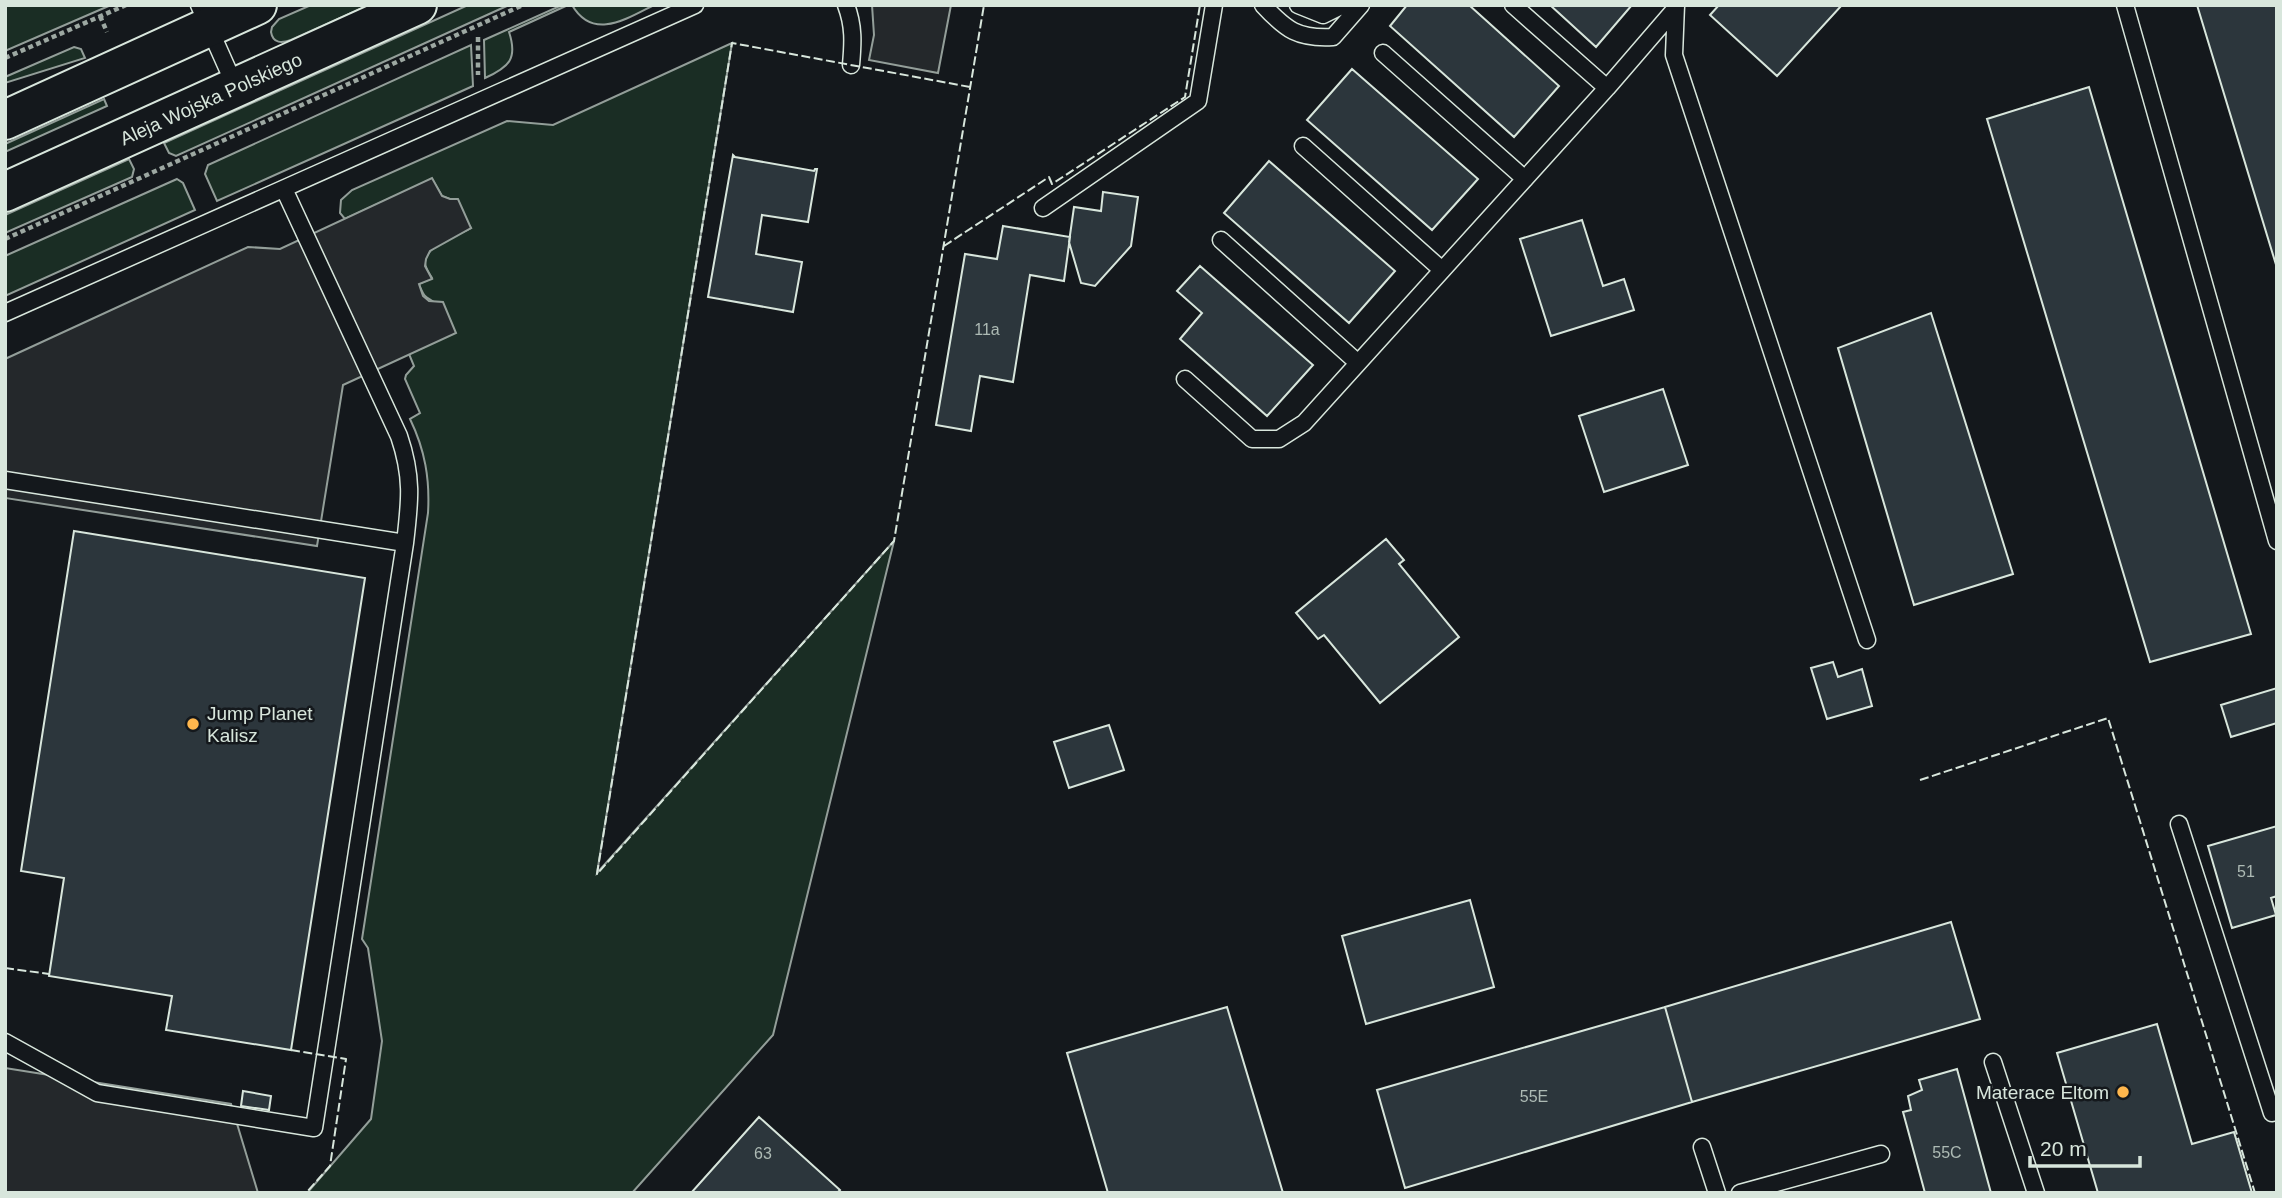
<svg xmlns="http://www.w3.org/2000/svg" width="2282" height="1198" font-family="Helvetica,sans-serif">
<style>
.green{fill:#1a2d24;stroke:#939e99;stroke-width:2}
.parking{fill:#24282b;stroke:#939e99;stroke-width:2}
.building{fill:#2c363c;stroke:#d8e6dc;stroke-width:2}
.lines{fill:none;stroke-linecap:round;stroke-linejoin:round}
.service-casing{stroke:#d8e6dc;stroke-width:19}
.primary-casing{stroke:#d8e6dc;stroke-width:42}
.path{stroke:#9da8a2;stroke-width:4.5;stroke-dasharray:5 3.5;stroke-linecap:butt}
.service{stroke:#14181c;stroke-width:16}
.primary{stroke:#14181c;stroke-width:38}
.fence{stroke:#d8e6dc;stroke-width:2;stroke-dasharray:9 3.5;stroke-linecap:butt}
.poi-dot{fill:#ffb74d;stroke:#14181c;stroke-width:2.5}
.labels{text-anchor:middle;stroke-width:5;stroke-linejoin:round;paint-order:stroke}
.number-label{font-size:16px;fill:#adbab4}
.street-label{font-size:19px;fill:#d8e6dc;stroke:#14181c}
.poi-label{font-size:19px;fill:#d8e6dc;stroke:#14181c;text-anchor:start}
</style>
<rect width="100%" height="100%" fill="#14181c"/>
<path class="green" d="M 8,5 L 111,5 L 5,51 L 5,7 Z
M 311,5 L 369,5 L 291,40 C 282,43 273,44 271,32 L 272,27 L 279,19 Z
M 468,5 L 509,5 L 176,156 L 169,153 L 164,143 Z
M 562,5 L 568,5 L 509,32 C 518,59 509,67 485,78 L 484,40 Z
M 572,5 L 654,5 C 626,19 593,41 572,5 Z
M 732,43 L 597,873 L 894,541 L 773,1035 L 632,1193 L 307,1193 L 371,1119 L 382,1041 L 368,948 L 362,939 L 428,513 C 430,479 425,450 410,419 L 420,413 L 405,379 L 406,375 L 414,366 L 409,354 L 455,332 C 450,324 445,314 438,306 C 428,295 426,303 419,284 L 432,278 C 429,273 425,268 425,262 C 426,245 458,235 471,228 L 450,199 L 442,196 L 432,179 L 345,219 L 340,213 L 341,200 L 352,190 L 507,121 L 553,125 Z
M 471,45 L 473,86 L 217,201 L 205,174 L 208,165 Z
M 74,47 L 81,49 L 85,58 L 5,83 L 5,77 Z
M 104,99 L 107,106 L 5,152 L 5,144 Z
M 129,159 L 134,169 L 132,177 L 5,233 L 5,215 Z
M 177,179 L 183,183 L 195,210 L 5,296 L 5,256 Z"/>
<path class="parking" d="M 872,5 L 951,5 L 938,73 L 869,60 L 874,35 Z
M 432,178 L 442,196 L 450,199 L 458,199 L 471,228 L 430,251 L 426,259 L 425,266 L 432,279 L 419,284 L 423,296 L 429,301 L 443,302 L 456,333 L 343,385 L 317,546 L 5,498 L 5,359 L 248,247 L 280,249 Z
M 5,1068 L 231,1104 L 258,1193 L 5,1193 Z"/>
<path class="building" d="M 1407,5 L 1469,5 L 1559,86 L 1514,137 L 1390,26 Z
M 1550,5 L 1632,5 L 1596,47 Z
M 1719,5 L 1842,5 L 1777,76 L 1710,15 Z
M 2197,5 L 2277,5 L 2277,268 Z
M 1352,69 L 1478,179 L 1432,230 L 1307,120 Z
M 2089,87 L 2251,634 L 2150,662 L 1987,119 Z
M 733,155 L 735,157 L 814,171 L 815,169 L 817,169 L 808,222 L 762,215 L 756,254 L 802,262 L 793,312 L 708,297 Z
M 1269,161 L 1395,271 L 1349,323 L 1224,213 Z
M 1103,192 L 1138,197 L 1131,246 L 1095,286 L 1081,283 L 1069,242 L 1074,207 L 1101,211 Z
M 1582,220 L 1603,286 L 1624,279 L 1634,310 L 1551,336 L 1520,239 Z
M 1003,226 L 1070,237 L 1064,281 L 1030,275 L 1013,382 L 980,376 L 971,431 L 936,425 L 965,254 L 997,259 Z
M 1200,266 L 1313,365 L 1267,416 L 1180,339 L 1202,313 L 1177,291 Z
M 1931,313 L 2013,574 L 1914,605 L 1838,348 Z
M 1663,389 L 1688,465 L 1604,492 L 1579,416 Z
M 74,531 L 365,578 L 291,1050 L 166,1030 L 172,996 L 49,976 L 64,878 L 21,871 Z
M 1386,539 L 1404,560 L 1399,564 L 1459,637 L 1380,703 L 1324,635 L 1318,639 L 1296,613 Z
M 1833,662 L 1838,677 L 1862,669 L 1872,706 L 1827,719 L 1811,668 Z
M 2277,688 L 2277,723 L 2231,737 L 2221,705 Z
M 1109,725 L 1124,770 L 1069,788 L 1054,742 Z
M 2277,826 L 2277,896 L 2271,898 L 2276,915 L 2232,928 L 2208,846 Z
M 1470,900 L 1494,987 L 1366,1024 L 1342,936 Z
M 1951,922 L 1980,1019 L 1692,1102 L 1665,1007 Z
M 1227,1007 L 1283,1193 L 1108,1193 L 1067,1053 Z
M 1665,1007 L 1692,1102 L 1405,1188 L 1377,1090 Z
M 2157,1024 L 2192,1144 L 2234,1132 L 2252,1193 L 2098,1193 L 2057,1053 Z
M 1957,1069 L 1991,1193 L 1925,1193 L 1903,1112 L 1911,1110 L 1908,1096 L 1922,1090 L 1919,1080 Z
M 243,1091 L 271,1096 L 269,1110 L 241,1106 Z
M 759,1117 L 840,1190 L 837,1193 L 691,1193 Z"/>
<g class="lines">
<g class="service-casing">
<path id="service" d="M 199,5 L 236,88
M 846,5 C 854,26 853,43 851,65
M 1263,5 C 1286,30 1298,39 1333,37 L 1361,5
M 1298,5 L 1323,15 L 1343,5
M 1513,5 L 1607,88
M 1676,5 L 1674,55 L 1867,640
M 2125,5 L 2277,541
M 1383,53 L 1525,179
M 1303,146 L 1442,270
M 1043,208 L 1198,101 L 1214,5
M 1221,240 L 1358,363
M 5,313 L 695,5
M 1185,379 L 1252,439 L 1279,439 L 1304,423 L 1607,88 L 1676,8
M 5,480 L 405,543
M 2179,824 L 2272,1113 L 2277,1112
M 5,1042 L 97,1093 L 314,1128 L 405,543 C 410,501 413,477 399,436 L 284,189
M 1993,1062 L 2036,1193
M 1702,1147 L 1717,1193
M 1740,1193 L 1881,1154"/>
</g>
<g class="primary-casing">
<g id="primary">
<path d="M 5,120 L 257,5"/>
<path id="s1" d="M 5,192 L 417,5"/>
</g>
</g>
<path class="path" d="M 100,16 L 107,32
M 478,37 L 478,75
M 5,58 L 126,5
M 5,239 L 523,5"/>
<use href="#service" class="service"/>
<use href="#primary" class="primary"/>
<path class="fence" d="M 970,87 L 732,43 L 597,874 L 894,541 L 984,5
M 944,246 L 1049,177 L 1052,184 L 1185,97 L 1200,5
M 1920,780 L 2108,718 L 2255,1193
M 5,968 L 49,974
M 291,1050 L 346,1059 L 330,1166 L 306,1193"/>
</g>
<g class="poi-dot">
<circle cx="193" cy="724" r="7"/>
<circle cx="2123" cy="1092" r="7"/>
</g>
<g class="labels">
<g class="number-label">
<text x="987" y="335">11a</text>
<text x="2246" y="877">51</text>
<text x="1534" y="1102">55E</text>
<text x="1947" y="1158">55C</text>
<text x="763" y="1159">63</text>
</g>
<g class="street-label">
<text dy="7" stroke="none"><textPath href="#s1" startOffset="226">Aleja Wojska Polskiego</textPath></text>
</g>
<g class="poi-label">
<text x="207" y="720">Jump Planet<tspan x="207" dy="22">Kalisz</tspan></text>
<text x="2109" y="1099" text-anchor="end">Materace Eltom</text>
</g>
</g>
<rect width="2282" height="1198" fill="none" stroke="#d8e6dc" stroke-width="14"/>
<path d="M2030 1156v10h110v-10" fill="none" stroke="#d8e6dc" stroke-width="3.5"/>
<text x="2040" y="1156" font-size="21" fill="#d8e6dc" stroke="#14181c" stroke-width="5" paint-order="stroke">20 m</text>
</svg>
